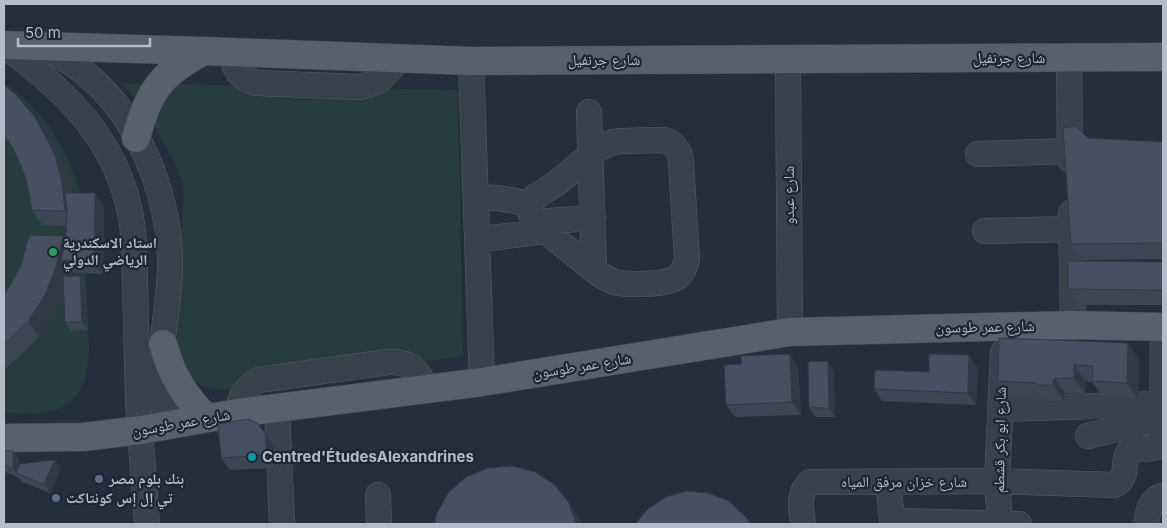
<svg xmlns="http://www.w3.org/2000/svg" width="1167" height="528" font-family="Inter,'Noto Naskh Arabic',sans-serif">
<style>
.green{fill:#263c3f}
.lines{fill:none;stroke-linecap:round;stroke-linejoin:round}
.minor-casing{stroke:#565f6c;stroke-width:26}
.major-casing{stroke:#414a57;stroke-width:29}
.minor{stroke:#38414e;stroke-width:25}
.major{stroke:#56606e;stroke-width:28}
.wall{fill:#3b4654}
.shaded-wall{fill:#303945}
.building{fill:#455162;stroke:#303945}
.leisure-dot{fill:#2e9e5b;stroke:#1d2633;stroke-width:2}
.culture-dot{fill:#0f9aa8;stroke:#1d2633;stroke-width:2}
.service-dot{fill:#5c6f8a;stroke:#1d2633;stroke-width:2}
.labels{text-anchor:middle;stroke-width:4.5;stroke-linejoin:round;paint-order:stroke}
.street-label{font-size:15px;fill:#b4bcc9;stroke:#1d2633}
.poi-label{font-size:15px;font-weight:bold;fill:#b4bcc9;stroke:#1d2633;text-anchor:start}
</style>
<rect width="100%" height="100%" fill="#242f3e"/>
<path class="green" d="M 4,83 C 46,111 73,156 83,205 L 104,206 L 103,274 L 86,274 C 86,291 87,307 88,324 C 90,360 92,404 46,412 C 33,415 18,413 4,413 Z
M 122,83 L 458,90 L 463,356 L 234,390 C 201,391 190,383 176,354 L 184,187 L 175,164 L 147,113 Z"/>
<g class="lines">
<g class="minor-casing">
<path id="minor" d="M 38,45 L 44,47 C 58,55 73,63 86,74 C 144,121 176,212 169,286 C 165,332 153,380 168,425
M 4,46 C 73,95 128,152 134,242 L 138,401 L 147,524
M 232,52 C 232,69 240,78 257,83 L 361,87 L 379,81 L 392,67 L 396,58
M 1069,58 L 1070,160
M 788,59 L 790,332
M 471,61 L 482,382
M 589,112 L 594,270
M 664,140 C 675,144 680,150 681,162 L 687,259 C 685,267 683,274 676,278 C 665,285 627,285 614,282 C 607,279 600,275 594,270 L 534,222 L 530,212 L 531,204 L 535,197 L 557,183 L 597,149 L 613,142 L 621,141 Z
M 978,154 L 1070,151
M 476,197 L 498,198 L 531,204
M 1071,213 L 1073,325
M 534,222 L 593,218
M 985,231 L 1071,229
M 477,240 L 543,231
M 277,408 L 282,524
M 1000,409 L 1162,404
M 237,413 C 239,398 245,388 258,380 L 388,362 C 409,361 420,370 425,389
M 1088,436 L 1162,418
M 888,482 L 892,519 L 894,521 L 1019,524
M 378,495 L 379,524
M 803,524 C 801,507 797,495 810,482 L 997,481 L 1114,485 C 1131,478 1120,460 1131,449 C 1144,447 1155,453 1162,440 L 1163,327
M 1000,524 L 997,481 L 1003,352
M 1146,524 C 1148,512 1150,499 1163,496"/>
</g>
<g class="major-casing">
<path id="major" d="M 4,45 L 204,51 L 471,61 L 1163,57
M 136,138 C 148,92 161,73 204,51
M 163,344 C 171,374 185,398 207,418
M 4,438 L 83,437 L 141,430 L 237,413 L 482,382 L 790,332 L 1073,325 L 1163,327"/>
</g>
<use href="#minor" class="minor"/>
<use href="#major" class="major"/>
</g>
<path class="wall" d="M 4,85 L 46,133 L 66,171 L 72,193 L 104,206 L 103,274 L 70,272 L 69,276 L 80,276 L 86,285 L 88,330 L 71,331 L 65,322 L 64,291 L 56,311 L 39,337 L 17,359 L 4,369 L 4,295 L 66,240 L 66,226 L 43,225 L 32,210 L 26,178 L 13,149 L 4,138 Z
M 1088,138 L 1163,142 L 1163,259 L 1082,260 L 1071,244 Z
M 1163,262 L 1163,305 L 1079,305 L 1068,289 Z
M 1128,343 L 1139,359 L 1138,399 L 1103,397 L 1092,382 L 1085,381 L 1085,394 L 1065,393 L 1064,401 L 1047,401 L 1046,399 L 1009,397 L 998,381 Z
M 798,366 L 801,415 L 735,417 L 726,405 Z
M 978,368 L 976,405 L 882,401 L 874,389 L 929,372 Z
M 834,370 L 835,417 L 815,417 L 809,408 Z
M 274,446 L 276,468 L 230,470 L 221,458 Z
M 4,451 L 13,451 L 19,459 L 19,467 L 55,460 L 61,469 L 50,493 L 22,482 L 19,478 L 4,471 Z"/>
<path class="shaded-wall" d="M 35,117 L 46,133 L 66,171 L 73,199 L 76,227 L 65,211 Z
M 95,193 L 104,206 L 103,274 L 94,262 Z
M 63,236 L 74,252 L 61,260 L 70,272 L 68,282 L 56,311 L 39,337 L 28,321 Z
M 80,276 L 86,285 L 88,330 L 82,322 Z
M 1128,343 L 1139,359 L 1138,399 L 1127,383 Z
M 790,354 L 798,366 L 801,415 L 792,402 Z
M 969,355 L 978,368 L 976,405 L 968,393 Z
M 828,361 L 834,370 L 835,417 L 829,408 Z
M 1074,365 L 1085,381 L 1085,394 L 1074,378 Z
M 1054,378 L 1065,393 L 1064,401 L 1053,385 Z
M 265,433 L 274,446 L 276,468 L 267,455 Z
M 13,451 L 19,459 L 19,474 L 16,473 L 13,469 Z
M 55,460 L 61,469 L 50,493 L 44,484 Z
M 569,503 L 580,519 L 582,524 L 576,524 Z"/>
<path class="building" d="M 4,85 L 16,95 L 35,117 L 55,155 L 62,183 L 65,211 L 32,210 L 26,178 L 13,148 L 4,135 Z
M 1075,126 L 1088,138 L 1163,142 L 1163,243 L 1071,244 L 1063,128 Z
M 65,193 L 95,193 L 94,262 L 61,260 L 66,240 L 67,208 Z
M 29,235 L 63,236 L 56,267 L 45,295 L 28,321 L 4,345 L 4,295 L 15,277 L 21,265 Z
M 1068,261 L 1163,262 L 1163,290 L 1068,289 Z
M 63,276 L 80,276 L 82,322 L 65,322 Z
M 999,338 L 1128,343 L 1127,383 L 1092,381 L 1093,366 L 1074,365 L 1074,378 L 1054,378 L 1053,385 L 1036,385 L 1036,383 L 998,381 Z
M 790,354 L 792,402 L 726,405 L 724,365 L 741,364 L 741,356 Z
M 929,354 L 969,355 L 968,393 L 874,389 L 875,370 L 929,372 Z
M 828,361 L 829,408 L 809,408 L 808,362 Z
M 249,419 L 258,424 L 265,433 L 267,455 L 221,458 L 218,424 Z
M 4,451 L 13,451 L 13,469 L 4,465 Z
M 55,460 L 44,484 L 16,473 L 20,464 Z
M 512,466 L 535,472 L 555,485 L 569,503 L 576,524 L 435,524 L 436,515 L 448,493 L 466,477 L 488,468 Z
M 686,491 L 708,493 L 729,501 L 746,517 L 750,524 L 635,524 L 648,509 L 666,497 Z"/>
<circle class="leisure-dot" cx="53" cy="252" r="5"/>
<circle class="culture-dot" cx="252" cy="457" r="5"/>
<g class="service-dot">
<circle cx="99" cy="479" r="5"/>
<circle cx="56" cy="498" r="5"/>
</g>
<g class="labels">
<g class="street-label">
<text x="1009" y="63">شارع جرنفيل</text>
<text x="604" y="65">شارع جرنفيل</text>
<text transform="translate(789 195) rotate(-90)" y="5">شارع عبدو</text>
<text transform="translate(985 327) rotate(-1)" y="5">شارع عمر طوسون</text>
<text transform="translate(582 366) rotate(-9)" y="5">شارع عمر طوسون</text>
<text transform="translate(181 423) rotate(-10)" y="5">شارع عمر طوسون</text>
<text transform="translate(1000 440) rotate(-89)" y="5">شارع ابو بكر قشطم</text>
<text x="904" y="487">شارع خزان مرفق المياه</text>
</g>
<g class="poi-label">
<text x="63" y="248">استاد الاسكندرية<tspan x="63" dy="17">الرياضي الدولي</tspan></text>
<text x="262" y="462">Centred'ÉtudesAlexandrines</text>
<text x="109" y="484">بنك بلوم مصر</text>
<text x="66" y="503">تي إل إس كونتاكت</text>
</g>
</g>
<rect width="1167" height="528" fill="none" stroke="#b4bcc9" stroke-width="10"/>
<path d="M18 38v8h132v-8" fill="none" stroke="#b4bcc9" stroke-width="2.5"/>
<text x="25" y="38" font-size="15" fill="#b4bcc9" stroke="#1d2633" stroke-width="4" paint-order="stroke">50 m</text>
</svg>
